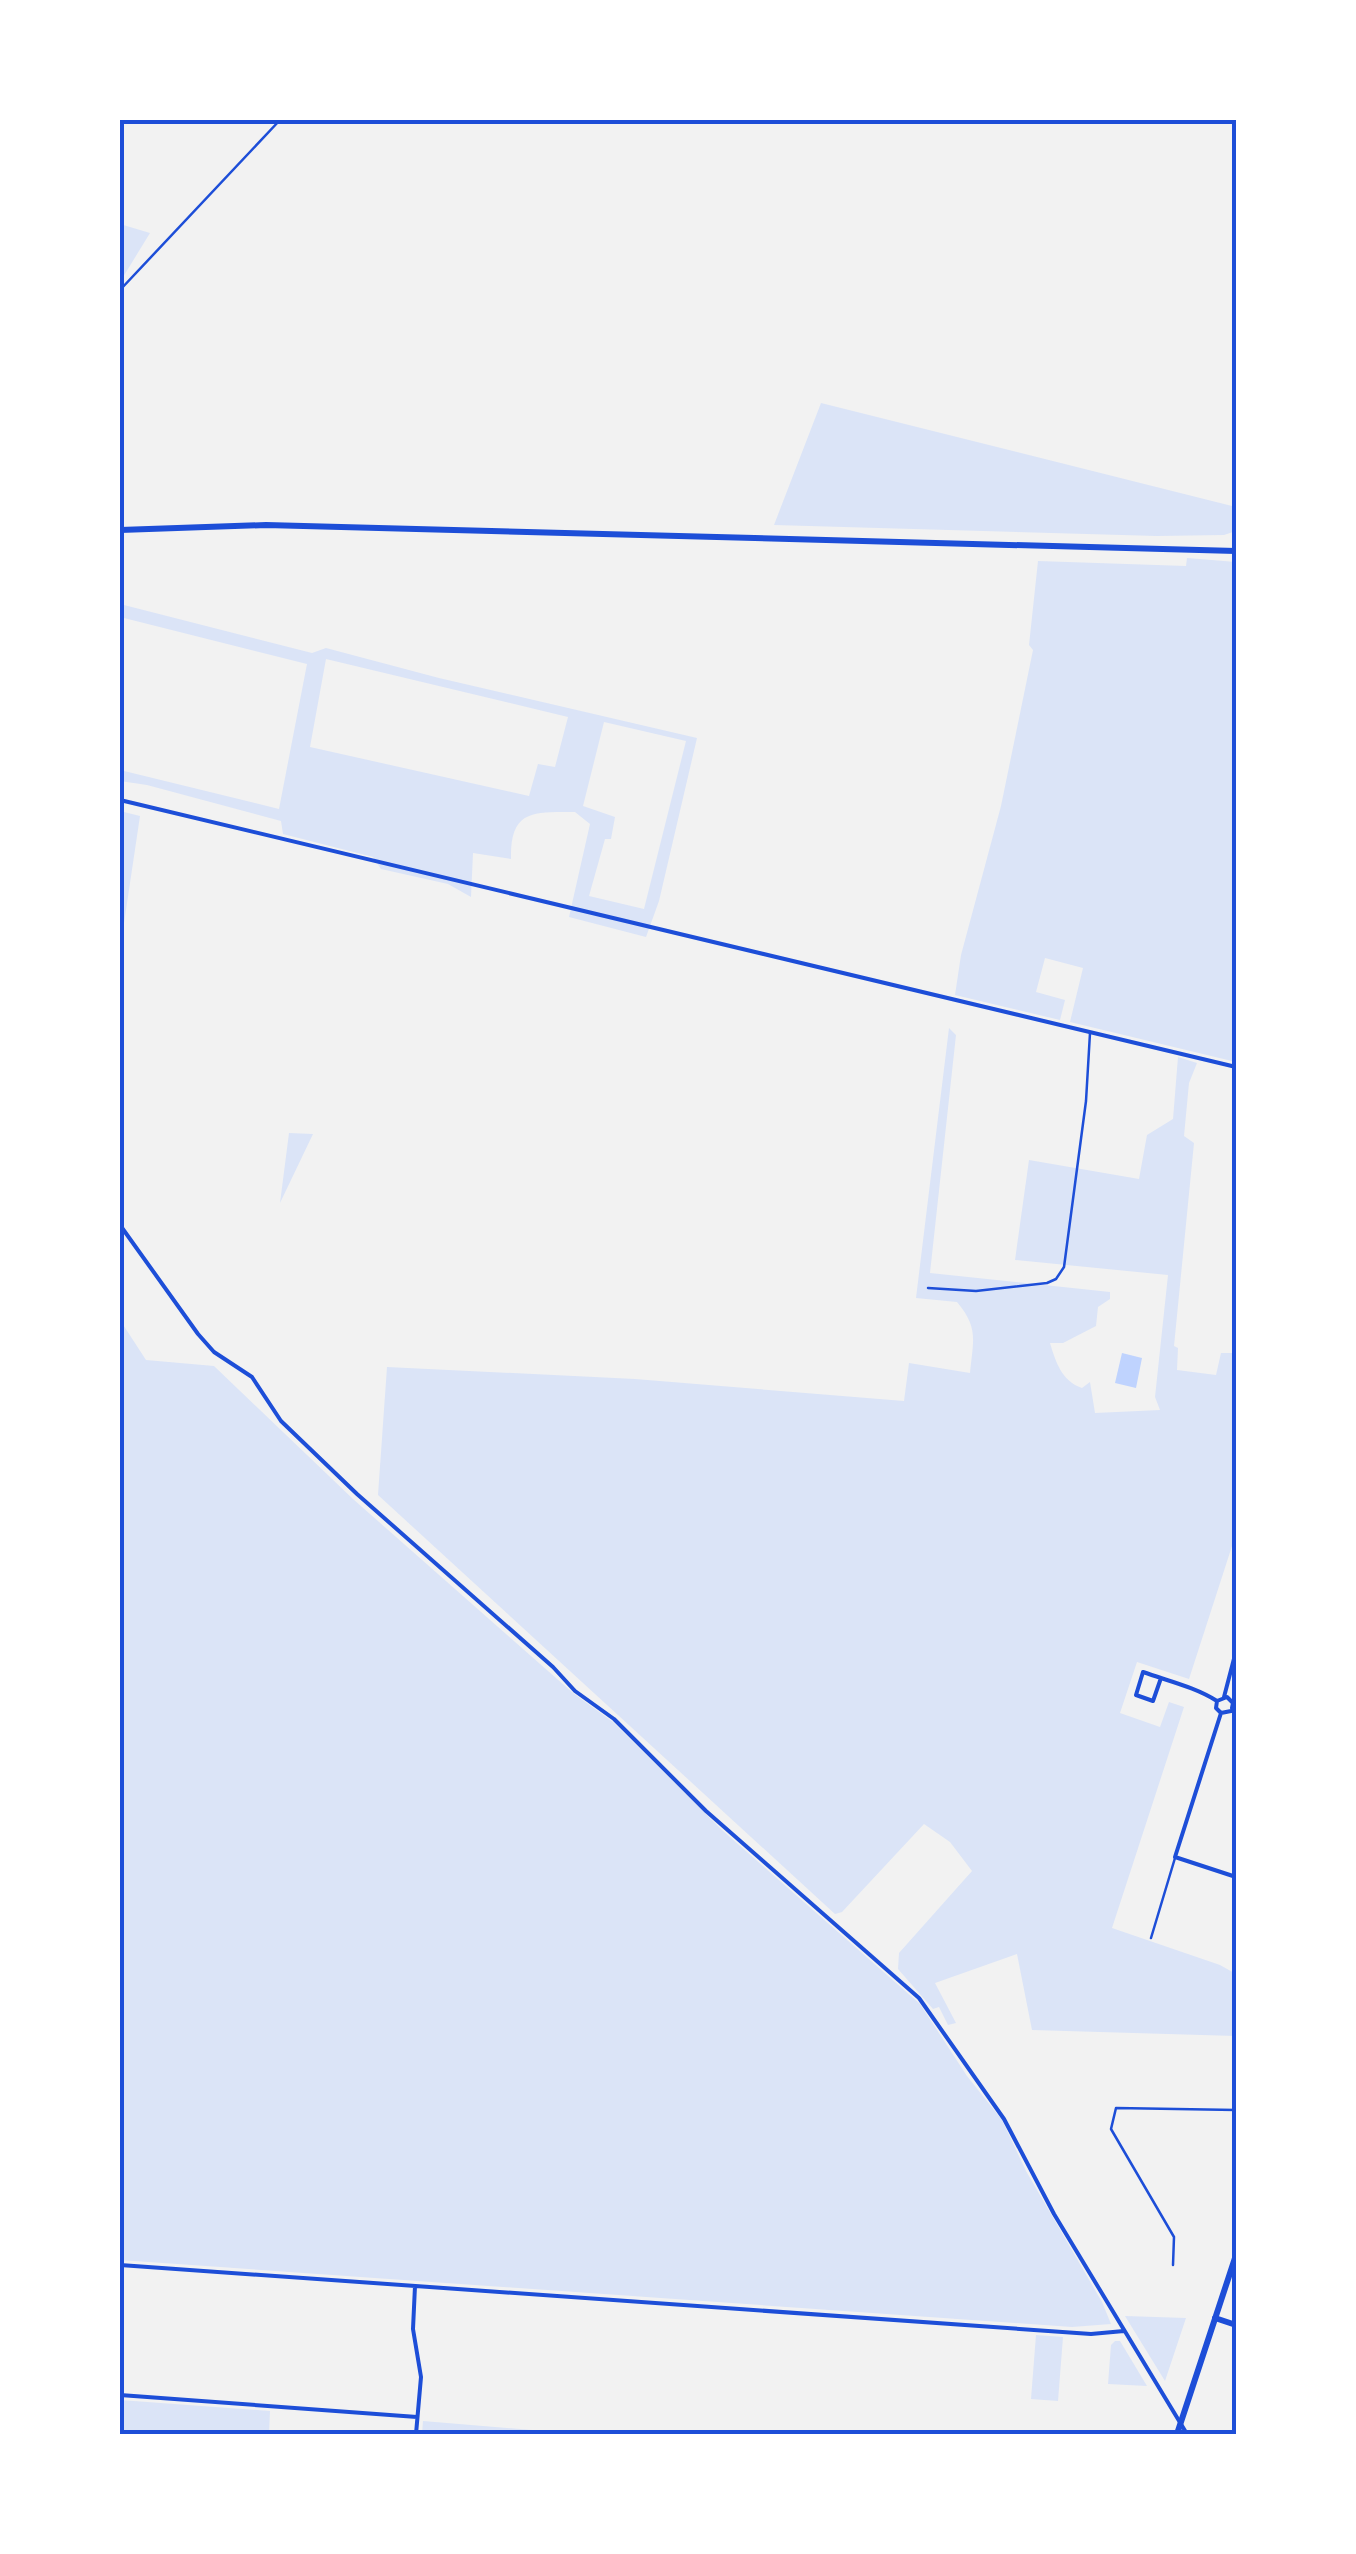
<svg xmlns="http://www.w3.org/2000/svg" width="1356" height="2554" font-family="Mulish,sans-serif">
<style>
.green{fill:#dbe4f7;fill-rule:evenodd}
.water{fill:#bfd3fe}
.lines{fill:none;stroke-linecap:round;stroke-linejoin:round}
.path{stroke:#1d4ed8;stroke-width:2.5}
.service{stroke:#1d4ed8;stroke-width:2.5}
.minor{stroke:#1d4ed8;stroke-width:4}
.secondary{stroke:#1d4ed8;stroke-width:6}
.primary{stroke:#1d4ed8;stroke-width:6}
.neatline{fill:none;stroke:#1d4ed8;stroke-width:4}
</style>
<rect width="100%" height="100%" fill="#f2f2f2"/>
<path class="green" d="M 120,224 L 150,233 L 120,282 Z
M 821,403 L 1236,507 L 1236,531 L 1224,535 L 1157,536 L 774,525 Z
M 1187,558 L 1236,562 L 1236,1062 L 1070,1022 L 1083,968 L 1045,958 L 1036,992 L 1065,1000 L 1060,1020 L 955,995 L 961,955 L 1001,806 L 1033,650 L 1029,645 L 1038,561 L 1186,566 Z
M 120,604 L 312,653 L 326,648 L 439,678 L 697,738 L 659,901 L 646,937 L 569,917 L 590,824 L 575,812 C 534,812 510,809 511,859 L 473,853 L 471,897 L 448,884 L 381,869 L 373,857 L 283,834 L 281,821 L 147,785 L 120,781 L 120,770 L 279,809 L 307,664 L 120,617 ZM 326,659 L 568,717 L 555,767 L 538,764 L 529,796 L 310,747 ZM 604,722 L 686,741 L 644,909 L 589,896 L 605,839 L 611,839 L 615,817 L 583,806 Z
M 120,811 L 140,816 L 120,950 Z
M 949,1028 L 956,1035 L 930,1273 L 1110,1292 L 1110,1299 L 1098,1307 L 1096,1326 L 1063,1343 L 1050,1343 C 1056,1363 1062,1381 1082,1388 L 1090,1382 L 1095,1413 L 1160,1410 L 1155,1397 L 1168,1275 L 1015,1260 L 1029,1160 L 1139,1179 L 1147,1135 L 1173,1119 L 1178,1057 L 1197,1063 L 1189,1083 L 1184,1136 L 1194,1143 L 1174,1346 L 1178,1348 L 1177,1370 L 1216,1375 L 1221,1353 L 1236,1353 L 1232,1546 L 1189,1679 L 1137,1662 L 1120,1713 L 1160,1727 L 1169,1702 L 1184,1707 L 1112,1928 L 1220,1965 L 1236,1974 L 1236,2036 L 1032,2030 L 1017,1954 L 935,1983 L 956,2023 L 948,2025 L 939,2007 L 933,2009 L 898,1969 L 899,1953 L 972,1871 L 950,1842 L 924,1824 L 842,1912 L 835,1914 L 378,1495 L 387,1367 L 635,1379 L 904,1401 L 909,1363 L 970,1373 C 973,1341 979,1328 957,1302 L 916,1298 Z
M 289,1133 L 313,1134 L 280,1203 Z
M 120,1320 L 146,1360 L 214,1366 L 353,1499 L 573,1693 L 613,1722 L 722,1830 L 920,2004 L 967,2076 L 1002,2120 L 1026,2171 L 1102,2302 L 1111,2324 L 1072,2327 L 120,2260 Z
M 1125,2316 L 1186,2318 L 1165,2381 Z
M 1036,2335 L 1063,2337 L 1058,2401 L 1031,2399 Z
M 1115,2341 L 1120,2341 L 1147,2386 L 1108,2384 L 1111,2345 Z
M 120,2400 L 270,2411 L 269,2434 L 120,2434 Z
M 423,2421 L 581,2434 L 422,2434 Z"/>
<path class="water" d="M 1122,1353 L 1142,1358 L 1136,1388 L 1115,1383 Z"/>
<g class="lines">
<path class="path" d="M 120,290 L 280,120"/>
<path class="service" d="M 928,1288 L 976,1291 L 1047,1283 L 1056,1279 L 1064,1267 L 1086,1101 L 1090,1033
M 1151,1938 L 1175,1858
M 1173,2265 L 1174,2237 L 1111,2129 L 1116,2108 L 1236,2110"/>
<path class="minor" d="M 120,800 L 1236,1067
M 120,1225 L 198,1334 L 214,1352 L 252,1377 L 281,1421 L 357,1494 L 553,1667 L 575,1691 L 614,1719 L 706,1811 L 919,1998 L 1004,2119 L 1054,2214 L 1187,2434
M 1161,1678 L 1153,1701 L 1136,1695 L 1143,1672 C 1168,1681 1195,1687 1217,1701 L 1216,1708 L 1221,1713 L 1236,1710
M 1224,1697 L 1236,1651
M 1217,1701 L 1227,1697 L 1233,1703 L 1232,1708
M 1221,1713 L 1175,1857 L 1236,1877
M 120,2265 L 1091,2334 L 1124,2331
M 415,2286 L 413,2329 L 421,2377 L 416,2434
M 120,2395 L 417,2417"/>
<path class="secondary" d="M 120,530 L 266,525 L 1236,551
M 1215,2318 L 1236,2325"/>
<path class="primary" d="M 1177,2434 L 1236,2255"/>
</g>
<rect width="1356" height="2554" fill="none" stroke="#ffffff" stroke-width="245"/>
<rect x="122" y="122" width="1112" height="2310" class="neatline"/>
</svg>
